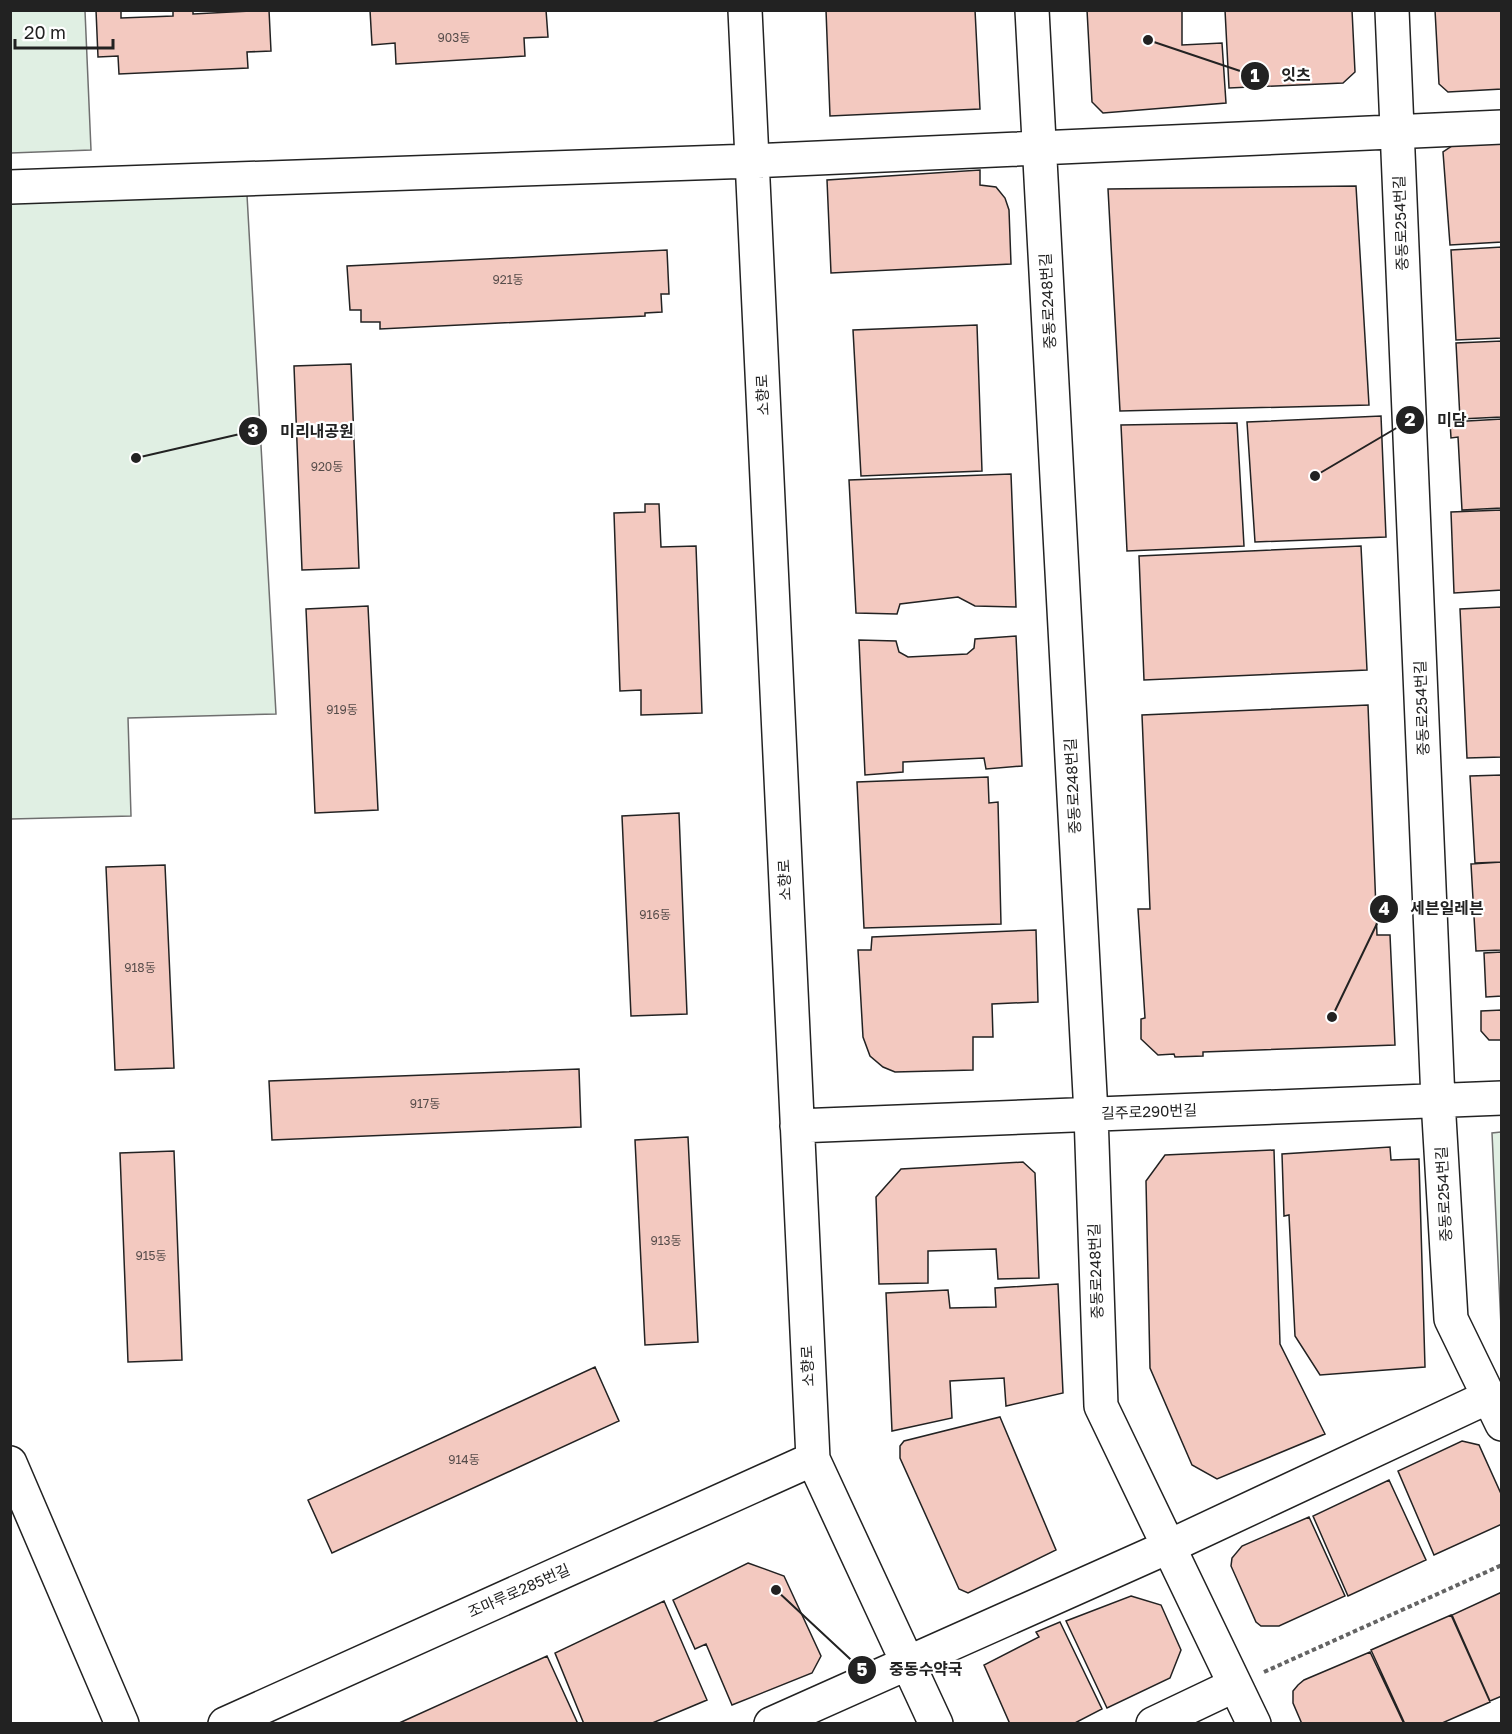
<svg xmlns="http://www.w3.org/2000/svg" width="1512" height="1734" font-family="'Golos Text','Noto Sans KR',sans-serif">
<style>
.green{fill:#e0efe3;stroke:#6f6f6f;stroke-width:1.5}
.building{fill:#f3c9c0;stroke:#222;stroke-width:1.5}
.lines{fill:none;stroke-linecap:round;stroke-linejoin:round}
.minor-casing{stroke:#222;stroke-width:36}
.path{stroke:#646464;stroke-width:4;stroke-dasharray:4.5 3;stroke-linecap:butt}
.minor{stroke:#fff;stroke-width:33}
.labels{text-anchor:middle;stroke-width:4.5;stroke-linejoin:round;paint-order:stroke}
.number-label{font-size:12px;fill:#564c4a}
.street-label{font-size:15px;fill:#222;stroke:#fff}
.leader{fill:none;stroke:#222;stroke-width:2}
.callout-dot{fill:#222;stroke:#fff;stroke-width:2}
.mark-label{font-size:18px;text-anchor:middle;font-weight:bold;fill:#fff}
.callout-label{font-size:16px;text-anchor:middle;font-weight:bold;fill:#222;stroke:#fff;stroke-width:4.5;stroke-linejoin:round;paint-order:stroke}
</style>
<rect width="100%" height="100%" fill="#fff"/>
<path class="green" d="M 10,11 L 85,11 L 91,150 L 11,153 Z
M 247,195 L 276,714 L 128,718 L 131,816 L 11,819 L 10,202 Z
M 1501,1132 L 1502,1132 L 1501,1326 L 1492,1133 Z"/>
<path class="building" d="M 96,10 L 121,10 L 121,18 L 173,16 L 173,10 L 193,10 L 193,14 L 269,10 L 271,51 L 247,52 L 248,68 L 119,74 L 118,56 L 98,57 Z
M 370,10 L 546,10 L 548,37 L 524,38 L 525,56 L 396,64 L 395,43 L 372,45 Z
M 826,10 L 975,10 L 980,109 L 830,116 Z
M 1087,10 L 1182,10 L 1182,45 L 1222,43 L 1226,103 L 1103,113 L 1092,102 Z
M 1225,10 L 1352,10 L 1355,72 L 1343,83 L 1229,88 Z
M 1435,10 L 1502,10 L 1502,89 L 1448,92 L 1439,84 Z
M 1502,142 L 1502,242 L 1450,245 L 1443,152 L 1452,146 Z
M 980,170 L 980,185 L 996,187 L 1005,198 L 1009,210 L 1011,264 L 831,273 L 827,180 Z
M 1356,186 L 1369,405 L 1120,411 L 1108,189 Z
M 1502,247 L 1502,338 L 1456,340 L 1451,250 Z
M 667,250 L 669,294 L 661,294 L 662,312 L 645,313 L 645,316 L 380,329 L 380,322 L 361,322 L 361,310 L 350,310 L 347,266 Z
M 977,325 L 982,471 L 861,476 L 853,330 Z
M 1502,341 L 1502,417 L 1460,419 L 1456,343 Z
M 351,364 L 359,568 L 302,570 L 294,366 Z
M 1381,416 L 1386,537 L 1255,542 L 1247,422 Z
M 1502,419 L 1502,508 L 1462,510 L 1458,437 L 1451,438 L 1450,422 Z
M 1237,423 L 1244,546 L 1127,551 L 1121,425 Z
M 1011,474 L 1016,607 L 975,606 L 958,597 L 900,604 L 897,614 L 856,613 L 849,480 Z
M 645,504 L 659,504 L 661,547 L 696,546 L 702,713 L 641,715 L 641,690 L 620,691 L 614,513 L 645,512 Z
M 1502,510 L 1502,590 L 1454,593 L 1451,512 Z
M 1361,546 L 1367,670 L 1144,680 L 1139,556 Z
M 368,606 L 378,810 L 315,813 L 306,609 Z
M 1502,607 L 1502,757 L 1467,758 L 1460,609 Z
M 1016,636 L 1022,766 L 986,769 L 984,758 L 903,762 L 903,772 L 865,775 L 859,640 L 896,641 L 899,652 L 908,657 L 967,654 L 974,648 L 975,639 Z
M 1368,705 L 1377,935 L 1390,935 L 1395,1045 L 1203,1052 L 1203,1056 L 1175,1057 L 1174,1054 L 1158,1055 L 1141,1039 L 1141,1019 L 1145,1018 L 1138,909 L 1150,909 L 1142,715 Z
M 1502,775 L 1502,862 L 1475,863 L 1470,776 Z
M 988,777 L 989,803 L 998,802 L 1001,924 L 864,928 L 857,782 Z
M 679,813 L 687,1014 L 631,1016 L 622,816 Z
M 1502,862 L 1502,950 L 1476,951 L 1471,864 Z
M 165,865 L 174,1068 L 115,1070 L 106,867 Z
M 1036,930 L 1038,1002 L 992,1004 L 993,1037 L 973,1037 L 973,1070 L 895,1072 L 883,1067 L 870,1056 L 863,1037 L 858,950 L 871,950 L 872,937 Z
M 1502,952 L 1502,996 L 1486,997 L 1484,953 Z
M 1502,1010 L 1502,1040 L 1489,1040 L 1481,1031 L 1481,1011 Z
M 579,1069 L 581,1127 L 272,1140 L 269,1081 Z
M 688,1137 L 698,1342 L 645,1345 L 635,1140 Z
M 1390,1147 L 1391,1160 L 1419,1159 L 1425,1367 L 1320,1375 L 1295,1336 L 1289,1215 L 1284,1216 L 1282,1154 Z
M 1274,1150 L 1280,1344 L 1325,1434 L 1217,1479 L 1192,1465 L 1150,1368 L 1146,1181 L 1165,1155 Z
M 174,1151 L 182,1360 L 128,1362 L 120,1153 Z
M 1023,1162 L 1035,1173 L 1039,1278 L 998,1279 L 996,1249 L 928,1251 L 928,1283 L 879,1284 L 876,1197 L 901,1169 Z
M 1058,1284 L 1063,1393 L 1006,1406 L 1004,1378 L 950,1381 L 952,1418 L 892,1431 L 886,1293 L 948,1290 L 950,1308 L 996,1307 L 995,1288 Z
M 595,1367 L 619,1421 L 332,1553 L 308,1500 Z
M 1000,1417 L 1056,1550 L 968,1593 L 959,1589 L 900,1458 L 900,1446 L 904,1441 Z
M 1462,1441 L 1479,1445 L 1502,1496 L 1502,1524 L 1434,1555 L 1398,1471 Z
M 1389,1480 L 1426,1560 L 1348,1596 L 1313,1516 Z
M 1309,1517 L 1345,1596 L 1279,1626 L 1261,1626 L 1256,1622 L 1231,1566 L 1232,1558 L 1242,1546 Z
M 748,1563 L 784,1576 L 821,1656 L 812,1673 L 732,1705 L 706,1644 L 695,1649 L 673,1600 Z
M 1502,1592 L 1502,1696 L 1490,1701 L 1452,1615 Z
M 1131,1596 L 1161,1605 L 1181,1650 L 1170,1678 L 1107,1708 L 1066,1621 Z
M 664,1601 L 707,1700 L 650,1724 L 584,1724 L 555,1653 Z
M 1451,1615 L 1490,1702 L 1440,1724 L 1405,1724 L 1371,1650 Z
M 1060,1622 L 1102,1709 L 1073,1724 L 1010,1724 L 984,1665 L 1039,1637 L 1036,1632 Z
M 1370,1652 L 1404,1724 L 1302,1724 L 1293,1703 L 1293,1691 L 1298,1685 L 1304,1680 Z
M 547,1656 L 578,1724 L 397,1724 Z"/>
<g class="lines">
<g class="minor-casing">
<path id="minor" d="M 745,10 L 813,1459 L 936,1724
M 1032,10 L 1091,1114 L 1101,1406 L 1254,1724
M 1392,10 L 1438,1100 L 1451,1319 L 1502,1424
M 10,187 L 752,161 L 1502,127
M 797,1126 L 1502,1098
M 10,1463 L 122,1724
M 225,1724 L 813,1459
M 771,1724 L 1170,1546 L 1488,1397
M 1153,1724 L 1235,1685"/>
</g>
<path class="path" d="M 1264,1672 L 1502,1565"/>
<use href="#minor" class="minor"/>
</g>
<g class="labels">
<g class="number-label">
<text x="454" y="42">903동</text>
<text x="508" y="284">921동</text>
<text x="327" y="471">920동</text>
<text x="342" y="714">919동</text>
<text x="655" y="919">916동</text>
<text x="140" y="972">918동</text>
<text x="425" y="1108">917동</text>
<text x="666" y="1245">913동</text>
<text x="151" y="1260">915동</text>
<text x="464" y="1464">914동</text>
</g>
<g class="street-label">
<text transform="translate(1401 223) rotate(-92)" y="5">중동로254번길</text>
<text transform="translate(1048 301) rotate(-93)" y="5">중동로248번길</text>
<text transform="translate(763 395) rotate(-93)" y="5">소향로</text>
<text transform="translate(1422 708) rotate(-92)" y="5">중동로254번길</text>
<text transform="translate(1073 786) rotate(-93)" y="5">중동로248번길</text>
<text transform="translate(785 880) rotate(-93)" y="5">소향로</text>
<text transform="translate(1149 1112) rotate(-2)" y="5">길주로290번길</text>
<text transform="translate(1444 1194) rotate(-93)" y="5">중동로254번길</text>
<text transform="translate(1096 1271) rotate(-92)" y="5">중동로248번길</text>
<text transform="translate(808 1366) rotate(-93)" y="5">소향로</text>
<text transform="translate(519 1591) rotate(-24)" y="5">조마루로285번길</text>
</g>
</g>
<path class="leader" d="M1148 40L1255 76M1315 476L1410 420M136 458L253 431M1332 1017L1384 909M776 1590L862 1670"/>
<g class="callout-dot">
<circle cx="1148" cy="40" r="6"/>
<circle cx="1315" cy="476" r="6"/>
<circle cx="136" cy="458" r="6"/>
<circle cx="1332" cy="1017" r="6"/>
<circle cx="776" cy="1590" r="6"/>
<circle cx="1255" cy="76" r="15"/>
<circle cx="1410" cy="420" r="15"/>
<circle cx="253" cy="431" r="15"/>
<circle cx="1384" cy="909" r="15"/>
<circle cx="862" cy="1670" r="15"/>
</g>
<g class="mark-label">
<text x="1255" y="82">1</text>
<text x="1410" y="426">2</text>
<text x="253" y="437">3</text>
<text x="1384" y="915">4</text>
<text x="862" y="1676">5</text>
</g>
<g class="callout-label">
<text x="1296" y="81">잇츠</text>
<text x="1452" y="426">미담</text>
<text x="317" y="437">미리내공원</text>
<text x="1447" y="914">세븐일레븐</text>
<text x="926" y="1675">중동수약국</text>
</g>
<rect width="1512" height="1734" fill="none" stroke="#222222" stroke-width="24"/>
<path d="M15 39v9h98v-9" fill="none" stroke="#222222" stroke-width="3"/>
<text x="24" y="39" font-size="18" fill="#222222" stroke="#ffffff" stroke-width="4.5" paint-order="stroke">20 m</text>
</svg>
